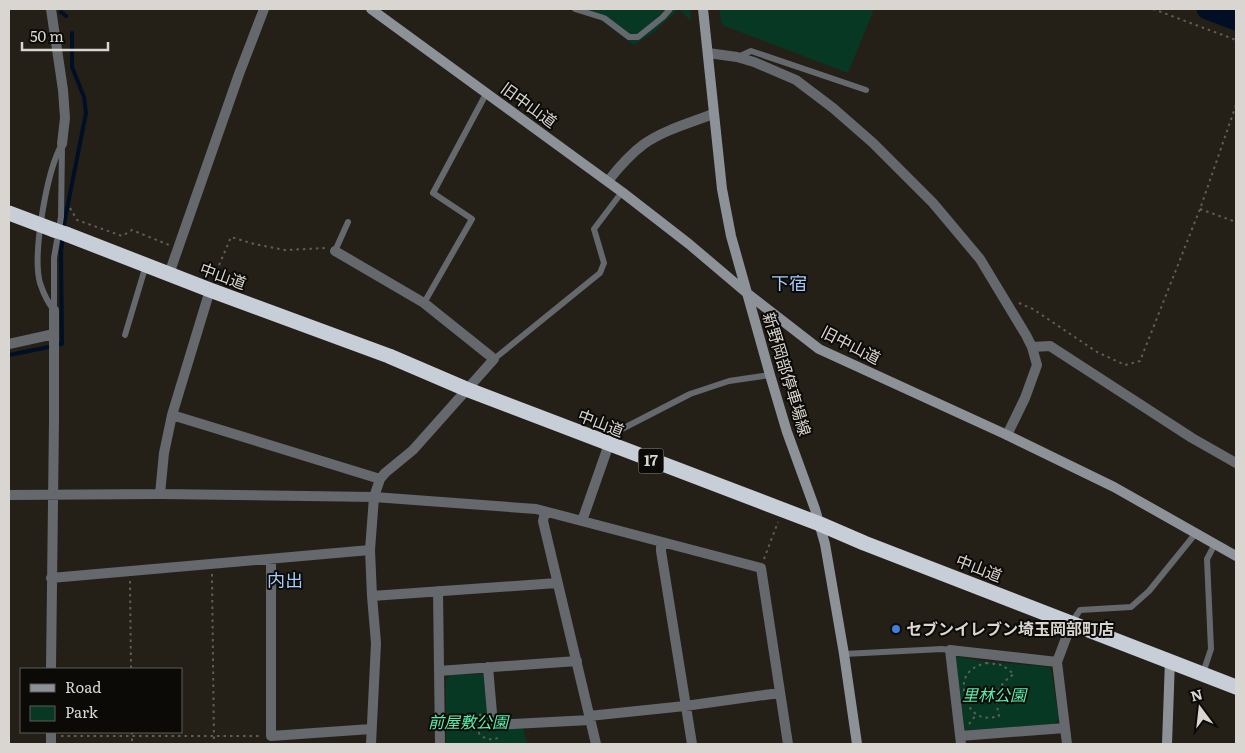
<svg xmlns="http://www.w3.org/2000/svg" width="1245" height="753" font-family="Literata,'Noto Sans JP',serif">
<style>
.green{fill:#073824}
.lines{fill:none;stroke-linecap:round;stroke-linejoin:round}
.stream{stroke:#000f24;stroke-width:4}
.river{stroke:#000f24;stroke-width:21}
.path{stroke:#615d56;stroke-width:2;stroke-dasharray:2.5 4;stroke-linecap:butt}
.lane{stroke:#65686c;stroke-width:6}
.street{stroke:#65686c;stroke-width:10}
.secondary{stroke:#8d9198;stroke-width:10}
.highway{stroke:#c7ced8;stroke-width:15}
.highway-bridge{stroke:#c7ced8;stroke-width:15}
.shop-dot{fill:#3f7fe0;stroke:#0c0a07;stroke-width:2}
.labels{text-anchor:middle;stroke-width:4;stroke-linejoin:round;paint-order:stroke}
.shield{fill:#0c0a07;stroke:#9c9994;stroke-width:1}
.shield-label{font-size:15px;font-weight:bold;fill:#d9d6d1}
.street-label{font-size:16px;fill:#d9d6d1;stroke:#0c0a07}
.poi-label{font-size:16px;font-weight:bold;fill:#d9d6d1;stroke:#0c0a07;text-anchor:start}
.park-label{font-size:16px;font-style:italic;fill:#59eeab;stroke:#0c0a07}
.neighbourhood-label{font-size:18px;fill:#a3ccfc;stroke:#0c0a07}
</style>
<rect width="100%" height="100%" fill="#242018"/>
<path class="green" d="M 570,9 L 690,9 L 691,21 L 679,9 L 655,31 L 634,45 L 600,20 Z
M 719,9 L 874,9 L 848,73 L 722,25 Z
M 955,656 L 980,661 L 1049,667 L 1051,670 L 1059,719 L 1054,724 L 965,730 Z
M 485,674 L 491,729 L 523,727 L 527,744 L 446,744 L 446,679 L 451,675 Z"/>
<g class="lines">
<path class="stream" d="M 61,12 L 66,16
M 63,229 L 86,113 L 84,97 L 72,67 L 72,33
M 59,344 L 62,344 L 61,252 L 63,236
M 9,355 L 49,347"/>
<path class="river" d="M 1207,9 L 1236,20"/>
<path class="path" d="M 1153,9 L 1236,40
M 70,208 L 77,220 L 122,236 L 132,230 L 169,245
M 1200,209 L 1236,222
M 214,277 L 231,237 L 254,244 L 285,250 L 326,248
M 1019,303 L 1033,309 L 1097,352 L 1125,365 L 1140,361 L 1200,209 L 1236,105
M 764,559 L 778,522
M 212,574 L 214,744
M 130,581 L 131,669
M 986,663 L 1002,665 L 1014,674 C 997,686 994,695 999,716 C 992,718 982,719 976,714 C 971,711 969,706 967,701 C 959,681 966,668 986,663 Z
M 481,714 C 475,721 476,728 480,735 C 487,740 494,741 501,736
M 969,724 L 976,715
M 450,727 L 476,725
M 132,732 L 132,744
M 61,736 L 261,736"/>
<path class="lane" d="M 575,9 L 604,18 L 629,37 L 638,37 L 663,17 L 670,9
M 738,57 L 751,51 L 866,90
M 335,251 L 348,222
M 424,303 L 472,219 L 433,193 L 487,92
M 54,310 C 48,303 43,292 40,283 C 32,254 47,170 62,144
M 54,310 L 54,258 L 61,217 L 62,147
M 125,335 L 146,265
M 494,359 L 600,273 L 604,263 L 594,229 L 622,192
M 609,443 L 618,431 L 690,394 L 729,381 L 770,375
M 1072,622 L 1080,610 L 1131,607 L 1149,591 L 1196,533
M 844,654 L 942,649 L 950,650
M 1203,673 L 1211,649 L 1207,559 L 1215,544"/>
<path class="street" d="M 51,9 L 63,90 L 65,118 L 62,144
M 708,53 L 737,57 L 754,62 L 796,80 L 833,108 L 873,143 L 933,203 L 980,259 L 1026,335 L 1032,347 L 1037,365 L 1025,398 L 1007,435
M 608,181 C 619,167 629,155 644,144 C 664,130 690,123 713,114
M 335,251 L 424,303 L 494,359 L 413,450 L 385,473 L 380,479 L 374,497 L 370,550 L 372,596 L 376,643 L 371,744
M 169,274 L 239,74 L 264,9
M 9,344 L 54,334
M 1032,347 L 1050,346 L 1192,438 L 1236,463
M 172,415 L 380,479
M 160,494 L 164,453 L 172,415 L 210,290
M 9,495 L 160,494 L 374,497 L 536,509 L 761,568 L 788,744
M 545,512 L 543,521 L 596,744
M 582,521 L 609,444
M 661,543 L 661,551 L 692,744
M 271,559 L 271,736 L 371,729
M 51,578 L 370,550
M 438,591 L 440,744
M 372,596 L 557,583
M 488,667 L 493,725 L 590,720
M 51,669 L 54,420 L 54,310
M 439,671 L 577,661
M 589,716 L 685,706 L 779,693
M 960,736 L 1065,728
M 51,744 L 51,732
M 961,744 L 950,650 L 1057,662
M 1067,744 L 1057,662 L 1072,622"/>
<path class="secondary" d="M 371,9 L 622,192 L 689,244 L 748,294 L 819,349 L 1007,435 L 1114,487 L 1236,556
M 703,9 L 722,189 L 731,236 L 770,375 L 787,432 L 815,509 L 825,544 L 844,654 L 857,744
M 1167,744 L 1170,660"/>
<path class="highway" d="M 9,213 L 54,230
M 66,234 L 210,290 L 389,356 L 466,389 L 820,524 L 864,543 L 1236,687"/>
<path class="highway-bridge" d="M 54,230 L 66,234"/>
</g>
<circle class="shop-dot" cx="896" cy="629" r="5"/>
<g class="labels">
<rect class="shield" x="638.5" y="448.5" width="25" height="25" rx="4"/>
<g class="shield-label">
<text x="651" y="466">17</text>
</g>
<g class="street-label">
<text transform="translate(529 105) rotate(36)" y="6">旧中山道</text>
<text transform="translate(223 276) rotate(20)" y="6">中山道</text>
<text transform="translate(851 345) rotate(27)" y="6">旧中山道</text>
<text transform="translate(787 374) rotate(73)" y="6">新野岡部停車場線</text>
<text transform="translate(601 423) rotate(21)" y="6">中山道</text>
<text transform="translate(979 568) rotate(21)" y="6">中山道</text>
</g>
<g class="poi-label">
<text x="906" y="635">セブンイレブン埼玉岡部町店</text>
</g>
<g class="park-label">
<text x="994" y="701">里林公園</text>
<text x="468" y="728">前屋敷公園</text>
</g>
<g class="neighbourhood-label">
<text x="789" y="290">下宿</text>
<text x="285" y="587">内出</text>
</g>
</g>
<rect width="1245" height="753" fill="none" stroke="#d9d6d1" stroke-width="20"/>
<rect x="20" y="668" width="162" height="65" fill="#0c0a07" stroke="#5e5c58"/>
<rect x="30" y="684" width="25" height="8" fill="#8d9198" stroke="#5e5c58"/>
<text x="65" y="693" font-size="15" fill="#d9d6d1">Road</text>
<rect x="30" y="706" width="25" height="15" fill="#073824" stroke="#5e5c58"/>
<text x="65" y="718" font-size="15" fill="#d9d6d1">Park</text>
<g transform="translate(1200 708) rotate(345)" stroke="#0c0a07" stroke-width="4" paint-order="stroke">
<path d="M0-4L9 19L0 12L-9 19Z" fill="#d9d6d1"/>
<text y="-8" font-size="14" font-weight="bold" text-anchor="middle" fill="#d9d6d1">N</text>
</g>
<path d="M22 42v8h86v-8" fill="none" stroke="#d9d6d1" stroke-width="2.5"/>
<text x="30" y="42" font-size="15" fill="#d9d6d1" stroke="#0c0a07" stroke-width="4" paint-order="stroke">50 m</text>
</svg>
